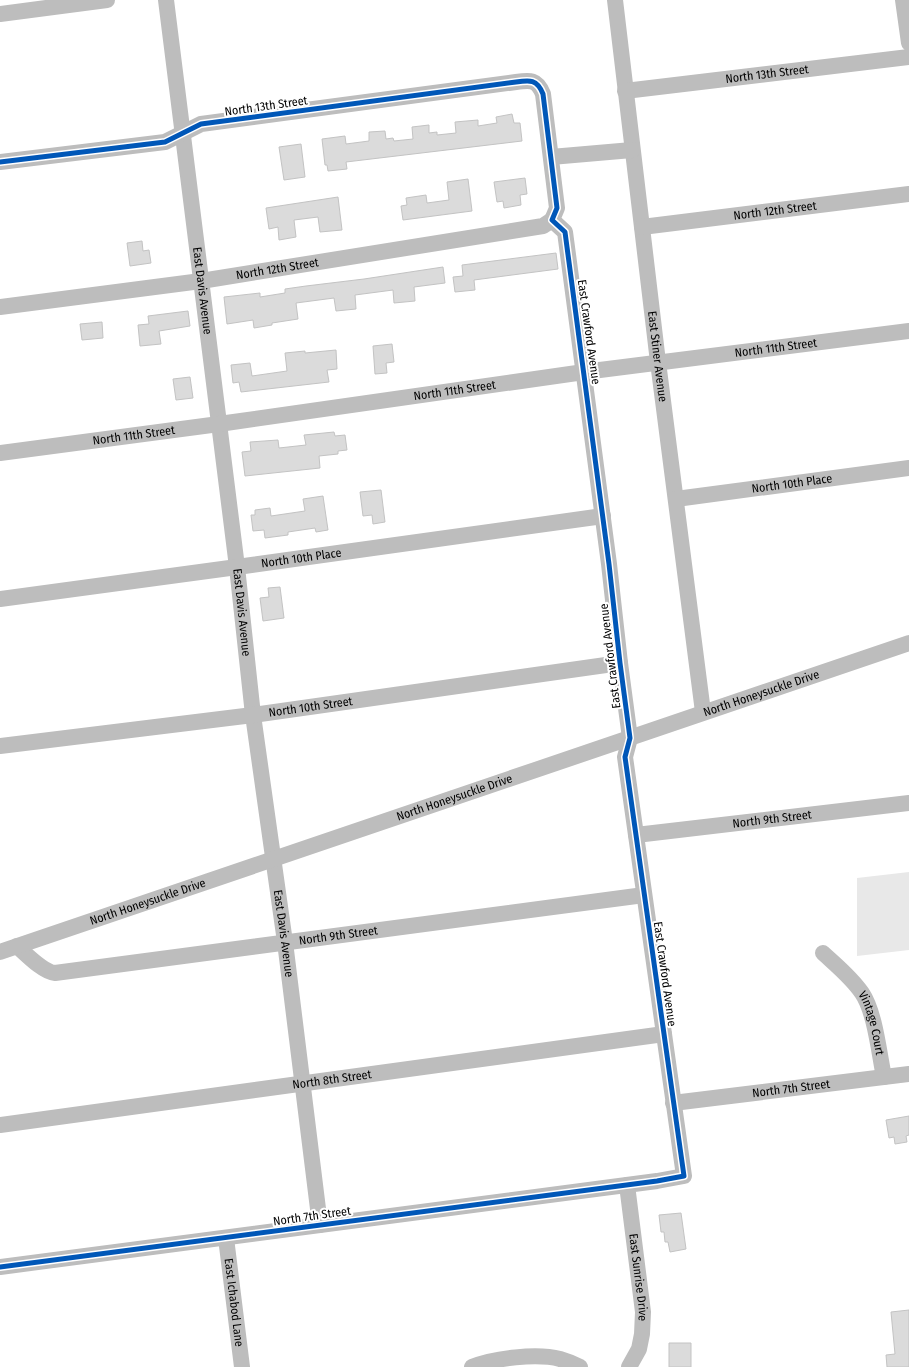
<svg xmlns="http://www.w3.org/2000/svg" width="909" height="1367" font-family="'Fira Sans Condensed',sans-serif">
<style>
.green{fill:#e8e8e8}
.building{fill:#dbdbdb;stroke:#c3c3c3}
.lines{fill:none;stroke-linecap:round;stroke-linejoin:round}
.minor{stroke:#bdbdbd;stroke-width:16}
.cycleway-casing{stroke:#fff;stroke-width:8}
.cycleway{stroke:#0057b8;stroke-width:5}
.labels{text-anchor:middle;stroke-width:4;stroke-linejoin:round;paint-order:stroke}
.street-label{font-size:12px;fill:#000;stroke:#fff}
</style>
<rect width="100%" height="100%" fill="#fff"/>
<path class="green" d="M 909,872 L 909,950 L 857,956 L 857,878 Z"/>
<path class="building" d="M 512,114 L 514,123 L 520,123 L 522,141 L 346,162 L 347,169 L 328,171 L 327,165 L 325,165 L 322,139 L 345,136 L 346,144 L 369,141 L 369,132 L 385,131 L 386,139 L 393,138 L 394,141 L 413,139 L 412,127 L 429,125 L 429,133 L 437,132 L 437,135 L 456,133 L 455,122 L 478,120 L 478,126 L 497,123 L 496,117 Z
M 301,144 L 305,177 L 284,180 L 279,147 Z
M 525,178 L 527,194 L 520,195 L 521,205 L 504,208 L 503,201 L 497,202 L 494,182 Z
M 468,179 L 472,211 L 403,220 L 401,206 L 407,205 L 406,198 L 426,195 L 427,203 L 449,200 L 447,182 Z
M 338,197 L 342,230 L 320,232 L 318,217 L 294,220 L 296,237 L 279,240 L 278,227 L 269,229 L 266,208 Z
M 142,241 L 143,251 L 149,250 L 151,263 L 130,266 L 127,243 Z
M 556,253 L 558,269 L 474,280 L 475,290 L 455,292 L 453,277 L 463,276 L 462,265 Z
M 443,267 L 445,283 L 414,287 L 415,301 L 394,303 L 393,290 L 355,295 L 356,309 L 336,311 L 334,298 L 296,303 L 298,319 L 272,323 L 272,325 L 254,328 L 253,320 L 227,324 L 224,297 L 260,293 L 260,297 L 285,293 L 285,289 L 306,286 L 364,279 Z
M 188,311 L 190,326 L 159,331 L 161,344 L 140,346 L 138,325 L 149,324 L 148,316 Z
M 102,322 L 103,338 L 82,340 L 80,324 Z
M 392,344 L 394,362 L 386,363 L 387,373 L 375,374 L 373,346 Z
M 336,350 L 337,369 L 327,370 L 329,382 L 241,392 L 239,382 L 233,383 L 231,365 L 250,363 L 252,376 L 287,371 L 285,353 L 305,351 L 305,353 Z
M 190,377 L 193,398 L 176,400 L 173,379 Z
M 334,432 L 335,436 L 345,435 L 347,450 L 338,451 L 338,454 L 319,456 L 320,468 L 245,476 L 242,452 L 251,451 L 250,442 L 278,440 L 279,448 L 306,445 L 304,435 Z
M 381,490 L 385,522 L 373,524 L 372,515 L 363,516 L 360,492 Z
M 323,496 L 328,530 L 316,532 L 315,528 L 288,532 L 288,535 L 265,538 L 264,530 L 253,531 L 251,515 L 255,515 L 255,510 L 270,508 L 271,516 L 305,511 L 303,499 Z
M 280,587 L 284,618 L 263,621 L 260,598 L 269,597 L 268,588 Z
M 909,1116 L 909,1135 L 906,1136 L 907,1142 L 895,1144 L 894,1137 L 889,1138 L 886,1120 Z
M 681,1213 L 686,1249 L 670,1252 L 668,1242 L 665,1242 L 664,1232 L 661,1232 L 659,1215 Z
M 909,1310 L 909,1367 L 887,1367 L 886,1355 L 895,1354 L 891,1312 Z
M 669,1343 L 691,1343 L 691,1367 L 669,1367 Z"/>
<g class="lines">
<g class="minor">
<path id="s1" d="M 166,0 L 237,567 L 253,715 L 285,942 L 320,1225"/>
<path id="s2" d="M 615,0 L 658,362 L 703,712"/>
<path d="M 903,0 L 909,43"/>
<path d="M 0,14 L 107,0"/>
<path id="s3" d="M 625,91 L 909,57"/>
<path d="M 551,157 L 632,150"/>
<path d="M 0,162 L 165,142 L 201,124 L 516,82 C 530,80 537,79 543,94 L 557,208 L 552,220 L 565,232 L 609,564 L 620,663 L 630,738 L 625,757 L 684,1176 L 657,1181 L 0,1267"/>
<path id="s4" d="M 642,227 L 909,194"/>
<path id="s5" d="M 0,307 L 201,281 L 543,226 L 552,220"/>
<path id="s6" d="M 0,453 L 219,424 L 584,372 L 909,331"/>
<path id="s7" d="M 676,499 L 909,468"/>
<path id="s8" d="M 0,599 L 237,567 L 603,516"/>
<path id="s9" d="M 0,746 L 253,715 L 620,663"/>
<path id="s10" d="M 636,835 L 909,803"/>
<path id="s11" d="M 17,946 C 26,954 43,972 55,973 L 644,895"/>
<path id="s12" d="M 0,952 L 909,643"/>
<path id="s13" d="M 823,953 C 837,966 851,977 862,993 C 875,1012 879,1053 884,1077"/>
<path id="s14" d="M 673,1103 L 909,1074"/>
<path id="s15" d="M 0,1125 L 664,1034"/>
<path id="s16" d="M 627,1185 L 643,1312 L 642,1334 L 639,1349 L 629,1367"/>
<path id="s17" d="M 226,1238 L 242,1367"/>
<path d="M 472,1367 C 494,1358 537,1353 560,1359 C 567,1361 574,1364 580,1367"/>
</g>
<g class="cycleway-casing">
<path id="cycleway" d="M 0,162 L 165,142 L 201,124 L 516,82 C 530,80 537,79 543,94 L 557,208 L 552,220 L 565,232 L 609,564 L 620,663 L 630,738 L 625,757 L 684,1176 L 657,1181 L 0,1267"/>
</g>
<use href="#cycleway" class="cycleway"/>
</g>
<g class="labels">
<g class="street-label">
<text dy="4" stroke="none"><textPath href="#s3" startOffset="143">North 13th Street</textPath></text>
<text transform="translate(266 106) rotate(-8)" y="4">North 13th Street</text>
<text dy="4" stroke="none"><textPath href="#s4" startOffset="134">North 12th Street</textPath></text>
<text dy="4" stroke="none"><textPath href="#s5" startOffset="280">North 12th Street</textPath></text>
<text dy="4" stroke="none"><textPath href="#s1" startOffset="293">East Davis Avenue</textPath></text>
<text transform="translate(589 332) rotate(82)" y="4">East Crawford Avenue</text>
<text dy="4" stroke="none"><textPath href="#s6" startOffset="783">North 11th Street</textPath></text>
<text dy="4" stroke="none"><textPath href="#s2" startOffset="359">East Stiner Avenue</textPath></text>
<text dy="4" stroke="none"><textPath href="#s6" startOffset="459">North 11th Street</textPath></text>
<text dy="4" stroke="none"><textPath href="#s6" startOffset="135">North 11th Street</textPath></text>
<text dy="4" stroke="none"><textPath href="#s7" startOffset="117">North 10th Place</textPath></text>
<text dy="4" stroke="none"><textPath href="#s8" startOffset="304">North 10th Place</textPath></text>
<text dy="4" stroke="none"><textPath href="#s1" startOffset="617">East Davis Avenue</textPath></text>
<text transform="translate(610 656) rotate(-97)" y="4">East Crawford Avenue</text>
<text dy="4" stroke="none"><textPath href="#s12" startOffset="804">North Honeysuckle Drive</textPath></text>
<text dy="4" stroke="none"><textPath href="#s9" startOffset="313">North 10th Street</textPath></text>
<text dy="4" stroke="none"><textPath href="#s12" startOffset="480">North Honeysuckle Drive</textPath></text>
<text dy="4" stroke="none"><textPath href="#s10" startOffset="137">North 9th Street</textPath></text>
<text dy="4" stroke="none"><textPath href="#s12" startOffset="156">North Honeysuckle Drive</textPath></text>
<text dy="4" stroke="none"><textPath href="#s1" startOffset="941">East Davis Avenue</textPath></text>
<text dy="4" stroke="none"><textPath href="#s11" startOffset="333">North 9th Street</textPath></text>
<text transform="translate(665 974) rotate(82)" y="4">East Crawford Avenue</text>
<text dy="4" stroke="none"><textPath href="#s13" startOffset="88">Vintage Court</textPath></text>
<text dy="4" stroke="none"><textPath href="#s15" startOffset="335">North 8th Street</textPath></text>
<text dy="4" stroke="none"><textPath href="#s14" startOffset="119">North 7th Street</textPath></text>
<text transform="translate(312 1216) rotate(-8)" y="4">North 7th Street</text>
<text dy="4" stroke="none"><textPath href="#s16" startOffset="93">East Sunrise Drive</textPath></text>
<text dy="4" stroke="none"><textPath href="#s17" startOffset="65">East Ichabod Lane</textPath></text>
</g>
</g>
</svg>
